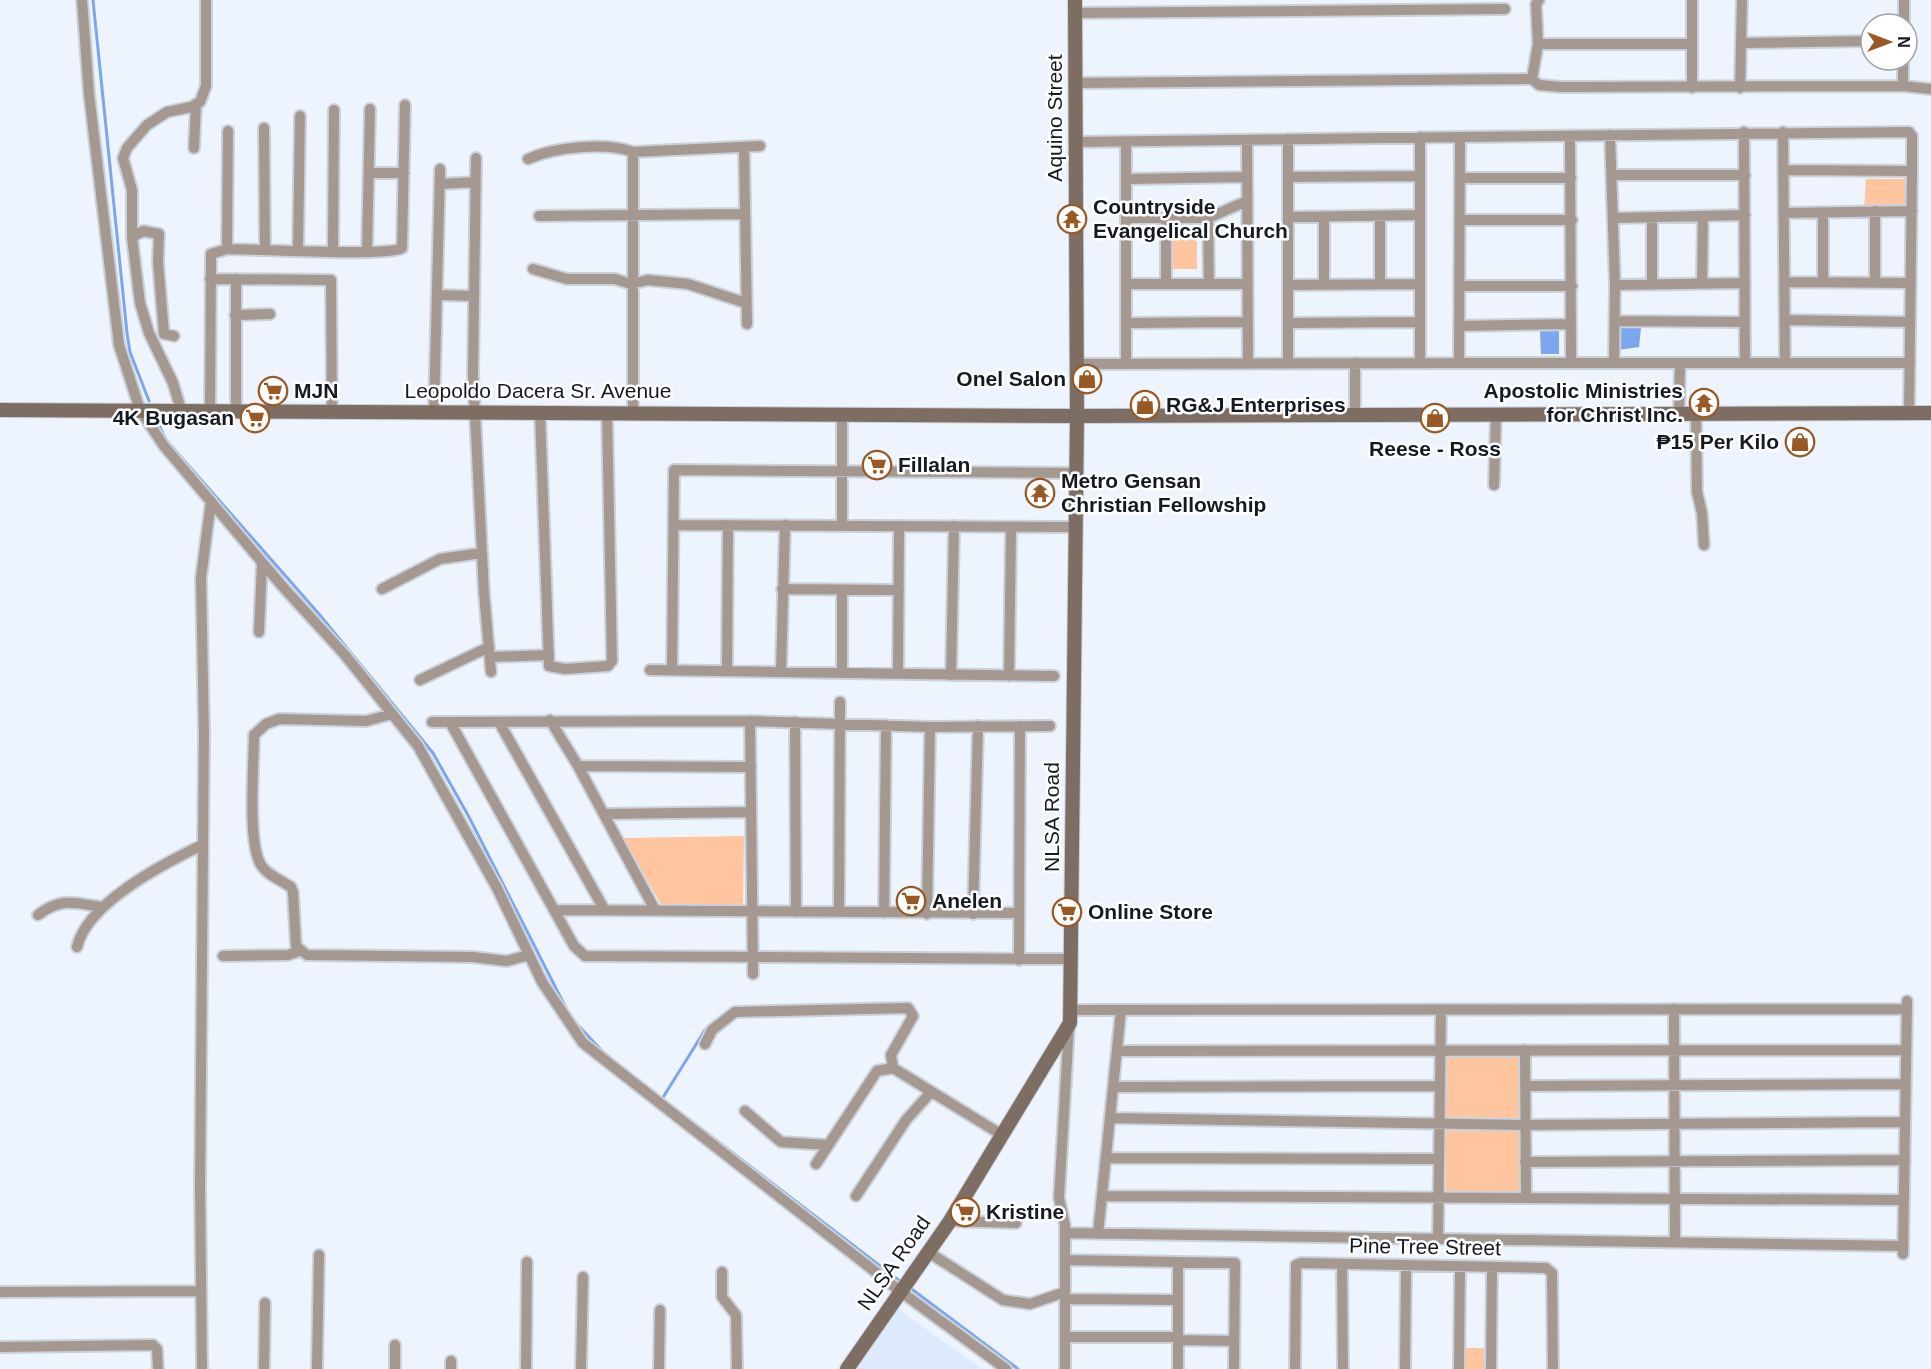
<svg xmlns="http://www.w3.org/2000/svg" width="1931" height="1369" font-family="Arial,sans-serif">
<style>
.built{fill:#dde9fc}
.green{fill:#ffc59e}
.water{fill:#7ca7ee}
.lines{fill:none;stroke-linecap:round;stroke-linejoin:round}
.stream{stroke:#7ca7ee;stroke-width:3}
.street-casing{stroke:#cad1db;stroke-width:14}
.secondary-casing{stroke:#cad1db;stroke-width:16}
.street{stroke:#a49891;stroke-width:10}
.secondary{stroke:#7e6d62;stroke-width:14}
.labels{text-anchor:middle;stroke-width:5;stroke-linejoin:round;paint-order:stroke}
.street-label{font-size:21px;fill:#141922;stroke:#fff}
.poi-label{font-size:21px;font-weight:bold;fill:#141922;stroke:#fff;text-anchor:start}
</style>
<rect width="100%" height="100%" fill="#edf4fe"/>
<path class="built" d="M 894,1306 L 982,1369 L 851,1369 Z"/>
<path class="green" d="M 1866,179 L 1908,179 L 1908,209 L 1864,209 Z
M 1172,236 L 1197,236 L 1197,269 L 1172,269 Z
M 744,836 L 743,905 L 661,904 L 623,838 Z
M 1446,1055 L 1520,1056 L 1520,1191 L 1446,1191 Z
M 1465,1348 L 1484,1348 L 1484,1369 L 1465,1369 Z"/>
<path class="water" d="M 1618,328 L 1641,328 L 1639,347 L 1618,350 Z
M 1540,331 L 1559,331 L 1559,354 L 1541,354 Z"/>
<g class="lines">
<path class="stream" d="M 93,0 L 127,333 L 130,352 L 149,401
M 156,419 L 166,440 L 319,614 L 433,753 L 469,817 L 567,1010
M 574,1021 L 604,1053
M 662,1099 L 705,1030
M 690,1120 L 901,1282
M 909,1287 L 1018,1369"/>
<g class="street-casing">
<path id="street" d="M 82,0 L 89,94 L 119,345 L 140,410 L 164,446 L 283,587 L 345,655 L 418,746 L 497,888 L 542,982 L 583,1043 L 900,1291 L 1006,1369
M 1692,0 L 1692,88
M 1075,13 L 1505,9
M 1904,24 L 1904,0
M 1741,43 L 1871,41
M 1538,44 L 1692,44
M 1903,60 L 1903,86
M 1532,79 L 1538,44 L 1536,4 L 1539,0
M 1075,83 L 1532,79 L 1539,85 L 1561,87 L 1903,86 L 1931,89
M 1740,88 L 1742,0
M 264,128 L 265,250
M 1744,132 L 1745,362
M 1783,132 L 1785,363
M 1610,135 L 1615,285 L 1614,363
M 1460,137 L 1909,132 L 1912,136 L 1912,171 L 1909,414
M 1570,137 L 1571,362
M 1247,140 L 1248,363
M 1076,142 L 1460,137 L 1459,363 L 1076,364
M 744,147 L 747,324
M 194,148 L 196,104
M 633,152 L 633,413
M 476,158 L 473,374 L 484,593 L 491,672
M 528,159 C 554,147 606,142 633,152 L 760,146
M 1784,170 L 1912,171
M 370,173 L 404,173
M 1612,175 L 1745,175
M 1288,177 L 1419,176
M 1460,178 L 1571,178
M 1127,179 L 1247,177
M 441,184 L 475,182
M 1784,213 L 1912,211
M 539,216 L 744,214
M 1288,217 L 1420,215
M 1126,218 L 1208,218 L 1247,201
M 1166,218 L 1166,284
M 1208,218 L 1209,284
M 1613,218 L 1745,215
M 1460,220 L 1572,220
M 132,237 L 143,231 L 159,234 L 158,262 L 164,334 L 174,336
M 227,249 L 228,131
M 298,250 L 300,116
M 333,251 L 334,110
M 367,251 L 370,109
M 533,269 L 567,279 L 615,279 L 631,284 L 648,280 L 688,284 L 746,303
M 210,279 L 331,280 L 332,411
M 236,279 L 236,411
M 1702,282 L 1703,216
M 1784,282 L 1911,283
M 1823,282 L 1823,213
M 1875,283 L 1875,211
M 1126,284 L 1247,284
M 1380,284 L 1380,216
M 1652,284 L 1652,218
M 1288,285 L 1420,284
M 1324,285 L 1324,217
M 1615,285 L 1745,283
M 1460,286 L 1572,286
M 438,295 L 474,296
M 235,315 L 270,314
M 1785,320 L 1910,322
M 1615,321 L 1745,322
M 1126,323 L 1248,322
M 1288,323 L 1419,322
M 1459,326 L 1571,324
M 1420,362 L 1420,137
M 1126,363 L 1126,142
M 1288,363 L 1288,139
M 1459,363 L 1910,363
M 181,410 L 173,383 L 149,333 L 140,303 L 132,237 L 132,190 L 123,158 L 127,148 L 147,125 L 167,112 L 191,107 L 200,102 L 206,86 L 206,0
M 210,410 L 211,254 L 227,249 C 255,249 387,257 402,248 L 405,105
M 434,412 L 440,169
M 540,412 L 549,666 L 565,669 L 608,666 L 612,661 L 607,413
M 842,414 L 842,526
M 1355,414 L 1355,363
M 1679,414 L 1680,363
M 1696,414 L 1697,492 L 1702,513 L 1704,545
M 1494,485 L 1496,414
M 674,525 L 1075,527
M 382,589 L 440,559 L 481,553
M 782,589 L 899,590
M 259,632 L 262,563
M 490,657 L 549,655
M 650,670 L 1054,676
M 672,670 L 674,470 L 1076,473
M 727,671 L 728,525
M 781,672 L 785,525
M 842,673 L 842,590
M 898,674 L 899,526
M 951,675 L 954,526
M 1009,676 L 1011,527
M 420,680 L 489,647
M 392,714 L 366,721 L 279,719 L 266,724 L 254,735 C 254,764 247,842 261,865 C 267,875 281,880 291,887 L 293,892 L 296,946 L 307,955 L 472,957 L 507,961 L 529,955
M 550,720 L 578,766 L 655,910
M 750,721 L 753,974
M 432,722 L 450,722
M 499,722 L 604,909
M 795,722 L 796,912
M 1050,726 L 930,727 L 750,721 L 450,722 L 574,946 L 585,956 L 1072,959
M 578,766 L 751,767
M 604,814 L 751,812
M 556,910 L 1018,913
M 839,911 L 840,702
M 884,913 L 886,725
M 927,914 L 930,727
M 973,914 L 978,726
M 38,915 C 61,897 74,903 101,907
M 77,947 C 87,903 163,864 202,845
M 223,956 L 288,955 L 299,951
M 1019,960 L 1020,726
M 1674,1009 L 1675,1242
M 1071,1010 L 1907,1009
M 705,1044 L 712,1030 L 735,1012 L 908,1008 L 913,1016 L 891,1055 L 893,1068
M 1525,1050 L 1526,1198
M 1117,1051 L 1906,1050
M 1525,1086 L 1906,1084
M 1113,1087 L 1440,1086
M 745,1111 L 781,1142 L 828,1145
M 1110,1118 L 1525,1125 L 1905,1122
M 1106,1158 L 1439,1159
M 1525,1162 L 1905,1160
M 816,1164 L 877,1071 L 893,1068 L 1002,1135
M 856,1196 L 906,1120 L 931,1092
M 1102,1196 L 1904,1200
M 950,1221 L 1016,1223
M 1065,1233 L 1903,1246
M 1098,1234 L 1121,1010
M 1438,1239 L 1441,1010
M 928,1252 L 1003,1300 L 1030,1304 L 1065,1292
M 1903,1254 L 1907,1001
M 1065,1260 L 1235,1263 L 1234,1369
M 1342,1265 L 1343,1369
M 722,1272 L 722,1297 L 736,1315 L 737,1369
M 0,1292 L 201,1291
M 1065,1299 L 1178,1300
M 1065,1337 L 1178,1337
M 1178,1340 L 1234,1341
M 0,1347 L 153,1345 L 157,1349 L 158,1369
M 202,1369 L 200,1186 L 204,734 L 201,578 L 211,501
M 264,1369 L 265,1303
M 317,1369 L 319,1255
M 395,1369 L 395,1345
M 451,1369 L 451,1361
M 526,1369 L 527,1262
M 581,1369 L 583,1277
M 659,1369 L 660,1310
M 1065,1369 L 1065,1225 L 1059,1198 L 1069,1025
M 1178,1369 L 1178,1262
M 1295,1369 L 1296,1265 L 1301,1263 L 1546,1268 L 1552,1273 L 1553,1369
M 1405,1369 L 1406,1267
M 1459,1369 L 1460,1268
M 1491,1369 L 1492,1268"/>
</g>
<g class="secondary-casing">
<path id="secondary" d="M 0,410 L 1077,416 L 1931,413
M 847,1369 L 950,1221 L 1070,1023 L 1077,416 L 1075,0"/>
</g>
<use href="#street" class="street"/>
<use href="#secondary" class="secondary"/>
</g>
<defs>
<g id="temple-ring" transform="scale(1.5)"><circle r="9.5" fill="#fff" stroke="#995824" stroke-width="1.5"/><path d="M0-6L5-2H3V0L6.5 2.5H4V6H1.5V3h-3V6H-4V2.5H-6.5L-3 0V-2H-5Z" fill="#995824"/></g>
<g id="shop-ring" transform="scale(1.5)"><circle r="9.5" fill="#fff" stroke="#995824" stroke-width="1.5"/><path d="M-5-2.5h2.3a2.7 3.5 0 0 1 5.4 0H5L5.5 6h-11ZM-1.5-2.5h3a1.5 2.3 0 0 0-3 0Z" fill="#995824"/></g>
<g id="supermarket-ring" transform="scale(1.5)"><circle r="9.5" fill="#fff" stroke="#995824" stroke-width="1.5"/><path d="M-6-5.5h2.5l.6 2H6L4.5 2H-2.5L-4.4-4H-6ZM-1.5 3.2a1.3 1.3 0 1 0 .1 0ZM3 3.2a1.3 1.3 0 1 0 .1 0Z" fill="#995824"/></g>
</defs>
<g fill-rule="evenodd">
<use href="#temple-ring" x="1072" y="219"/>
<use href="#shop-ring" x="1087" y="379"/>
<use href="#supermarket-ring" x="273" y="391"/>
<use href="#temple-ring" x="1704" y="403"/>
<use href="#shop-ring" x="1145" y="405"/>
<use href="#supermarket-ring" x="255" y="418"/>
<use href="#shop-ring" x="1435" y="418"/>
<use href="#shop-ring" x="1800" y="442"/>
<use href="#supermarket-ring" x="877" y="465"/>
<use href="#temple-ring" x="1040" y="493"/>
<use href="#supermarket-ring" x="911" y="901"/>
<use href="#supermarket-ring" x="1067" y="912"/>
<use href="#supermarket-ring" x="965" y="1212"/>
</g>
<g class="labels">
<g class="street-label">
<text transform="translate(1055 118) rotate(-90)" y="7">Aquino Street</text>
<text x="538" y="398">Leopoldo Dacera Sr. Avenue</text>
<text transform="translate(1052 817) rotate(-90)" y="7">NLSA Road</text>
<text transform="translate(1425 1247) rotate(1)" y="7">Pine Tree Street</text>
<text transform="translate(894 1263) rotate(-55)" y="7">NLSA Road</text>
</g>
<g class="poi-label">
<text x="1093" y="214">Countryside<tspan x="1093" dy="24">Evangelical Church</tspan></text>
<text x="1066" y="386" text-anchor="end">Onel Salon</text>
<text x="294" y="398">MJN</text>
<text x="1683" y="398" text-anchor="end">Apostolic Ministries<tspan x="1683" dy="24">for Christ Inc.</tspan></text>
<text x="1166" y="412">RG&amp;J Enterprises</text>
<text x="234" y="425" text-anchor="end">4K Bugasan</text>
<text x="1779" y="449" text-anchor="end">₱15 Per Kilo</text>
<text x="1435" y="456" text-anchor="middle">Reese - Ross</text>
<text x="898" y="472">Fillalan</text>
<text x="1061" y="488">Metro Gensan<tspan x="1061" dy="24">Christian Fellowship</tspan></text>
<text x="932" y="908">Anelen</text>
<text x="1088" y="919">Online Store</text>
<text x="986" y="1219">Kristine</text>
</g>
</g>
<g transform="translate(1889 42) rotate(90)"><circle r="28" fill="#ffffff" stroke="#a1a3a7" stroke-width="1.5"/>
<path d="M0-4.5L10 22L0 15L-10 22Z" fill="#995824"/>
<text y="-9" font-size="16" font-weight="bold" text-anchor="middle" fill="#141922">N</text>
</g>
</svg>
